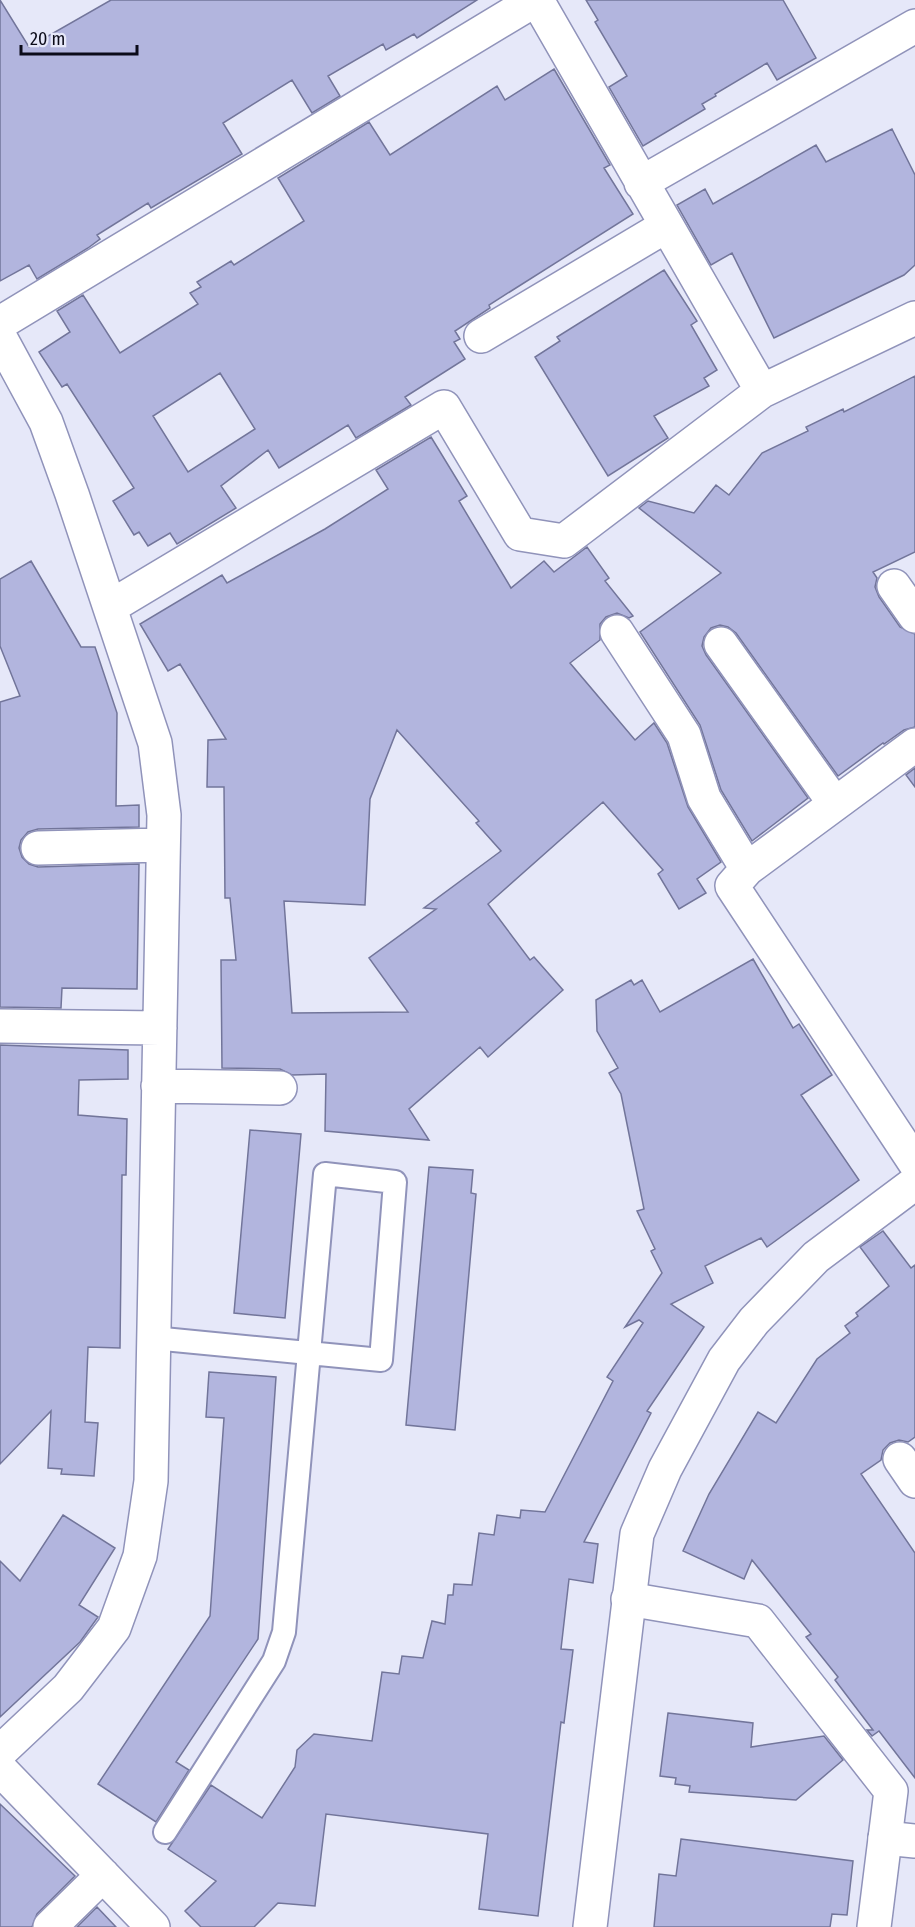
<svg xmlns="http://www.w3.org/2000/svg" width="915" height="1927" font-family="'Fira Sans Condensed',sans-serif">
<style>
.building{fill:#b2b5de;stroke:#72759a;stroke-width:1.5;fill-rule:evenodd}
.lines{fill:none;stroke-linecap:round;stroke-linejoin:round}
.service-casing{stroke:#9093ba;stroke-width:26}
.pedestrian-casing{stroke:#9093ba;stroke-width:36}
.minor-casing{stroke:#9093ba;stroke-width:36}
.tertiary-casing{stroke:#9093ba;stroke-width:36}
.service{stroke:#fff;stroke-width:22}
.pedestrian{stroke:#fff;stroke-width:33}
.minor{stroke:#fff;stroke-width:33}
.tertiary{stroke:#fff;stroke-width:33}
</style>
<rect width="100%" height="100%" fill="#e6e8f9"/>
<path class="building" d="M 0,0 L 29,47 L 111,0 L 477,0 L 417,38 L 414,34 L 386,50 L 383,44 L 328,76 L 340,96 L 312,113 L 292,80 L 223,123 L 242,154 L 151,208 L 148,203 L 97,235 L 100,239 L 88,248 L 37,279 L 29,265 L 0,281 Z
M 586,0 L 783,0 L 816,58 L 777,80 L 767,63 L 715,94 L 716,96 L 702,104 L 705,109 L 643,146 L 609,87 L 627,76 L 595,22 L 598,20 Z
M 554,69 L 610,165 L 604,168 L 633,214 L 489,305 L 490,308 L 455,331 L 460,339 L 454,342 L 465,359 L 405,397 L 411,405 L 356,438 L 348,425 L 279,468 L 268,450 L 221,486 L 236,508 L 177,544 L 170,533 L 148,546 L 139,532 L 134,535 L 113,501 L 134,488 L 67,384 L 62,387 L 39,352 L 70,332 L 57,311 L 83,295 L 120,353 L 198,304 L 190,293 L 201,287 L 197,282 L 231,261 L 234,265 L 304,221 L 278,178 L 369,122 L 390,155 L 497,86 L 505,100 ZM 220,373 L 255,429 L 188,472 L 153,416 Z
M 892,129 L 915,175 L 915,265 L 904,275 L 774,338 L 732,253 L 711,265 L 677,205 L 705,189 L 713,204 L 816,145 L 826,162 Z
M 664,270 L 697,321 L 691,325 L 717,370 L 704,378 L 709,386 L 654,416 L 668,438 L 608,476 L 535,357 L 560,341 L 557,337 Z
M 915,376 L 915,552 L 873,572 L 877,578 L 875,587 L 879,597 L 900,627 L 915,634 L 915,727 L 904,730 L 884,744 L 883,743 L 838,776 L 736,633 L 728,627 L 720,625 L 711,628 L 704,637 L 702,646 L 706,655 L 808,798 L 752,841 L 721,790 L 700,725 L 640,632 L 721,573 L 639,508 L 648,501 L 694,513 L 716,485 L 729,495 L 762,453 L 808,431 L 806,427 L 843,409 L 844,412 Z
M 431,437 L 467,496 L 459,501 L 511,588 L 544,561 L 554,572 L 587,547 L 609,578 L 605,581 L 633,616 L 629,618 L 617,613 L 606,617 L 600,624 L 600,640 L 570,663 L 635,740 L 654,723 L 667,743 L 688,807 L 721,862 L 697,879 L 706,893 L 679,909 L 658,874 L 663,870 L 603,802 L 488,904 L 530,960 L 534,957 L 563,990 L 488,1057 L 480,1047 L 409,1109 L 429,1140 L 325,1131 L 326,1074 L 292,1075 L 280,1069 L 222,1068 L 221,960 L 236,960 L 230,898 L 225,898 L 224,787 L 207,787 L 208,740 L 226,739 L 180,664 L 168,671 L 140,624 L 222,575 L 227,583 L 325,529 L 388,489 L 376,470 ZM 397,730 L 479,821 L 476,823 L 501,851 L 424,908 L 436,909 L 369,958 L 408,1012 L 292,1013 L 284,901 L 365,905 L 370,799 Z
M 31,561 L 81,647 L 95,647 L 117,713 L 116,806 L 139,805 L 139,827 L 38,829 L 28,832 L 21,840 L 19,848 L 22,857 L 29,864 L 38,867 L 139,864 L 137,989 L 62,988 L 61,1008 L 0,1007 L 0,702 L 20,696 L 0,646 L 0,579 Z
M 915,768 L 915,787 L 906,775 Z
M 753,959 L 793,1028 L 799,1024 L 832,1075 L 801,1095 L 859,1180 L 767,1247 L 761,1238 L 705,1266 L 713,1283 L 671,1304 L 704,1327 L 647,1411 L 651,1413 L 584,1542 L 598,1544 L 593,1583 L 569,1579 L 561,1649 L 573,1650 L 564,1723 L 561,1722 L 538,1916 L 479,1909 L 488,1834 L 326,1814 L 315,1906 L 278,1903 L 254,1927 L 201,1927 L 185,1911 L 216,1881 L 168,1849 L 211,1785 L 262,1818 L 295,1767 L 297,1750 L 314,1734 L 372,1741 L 382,1672 L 399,1674 L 402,1656 L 423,1658 L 432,1621 L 445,1624 L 448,1595 L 453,1595 L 454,1584 L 472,1585 L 479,1533 L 494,1535 L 497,1515 L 520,1518 L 521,1510 L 545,1512 L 613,1381 L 607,1377 L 643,1323 L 639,1320 L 625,1327 L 662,1273 L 651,1251 L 655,1249 L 637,1211 L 644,1209 L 621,1094 L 609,1073 L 618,1068 L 597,1031 L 596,1000 L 631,980 L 634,985 L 642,980 L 660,1012 Z
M 0,1045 L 128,1050 L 128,1079 L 79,1080 L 78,1115 L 127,1119 L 126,1175 L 122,1175 L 120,1348 L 88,1347 L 85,1422 L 98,1423 L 94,1476 L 61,1474 L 62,1469 L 48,1468 L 51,1411 L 0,1464 Z
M 250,1130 L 301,1134 L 285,1318 L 234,1313 Z
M 429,1167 L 473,1170 L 471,1193 L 476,1194 L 455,1430 L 406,1425 Z
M 883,1231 L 911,1268 L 915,1265 L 915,1437 L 908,1442 L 899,1440 L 890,1443 L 883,1450 L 881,1460 L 861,1474 L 915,1553 L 915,1778 L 879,1731 L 872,1736 L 867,1730 L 873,1730 L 835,1680 L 838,1677 L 806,1637 L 811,1634 L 752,1560 L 744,1579 L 683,1551 L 709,1494 L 758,1412 L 776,1423 L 817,1359 L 850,1333 L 845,1326 L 858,1316 L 856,1313 L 889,1286 L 860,1247 Z
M 209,1372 L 276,1377 L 258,1639 L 176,1762 L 189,1770 L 156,1822 L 98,1784 L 210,1616 L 224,1418 L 206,1417 Z
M 63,1515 L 115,1548 L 79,1605 L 98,1617 L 80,1642 L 0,1717 L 0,1561 L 20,1581 Z
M 668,1713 L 753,1723 L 751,1747 L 824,1736 L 843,1760 L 796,1800 L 689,1792 L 690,1786 L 675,1784 L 676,1778 L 660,1776 Z
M 0,1804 L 75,1876 L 37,1914 L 32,1927 L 0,1927 Z
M 681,1839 L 853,1861 L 847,1915 L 832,1914 L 830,1927 L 654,1927 L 659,1874 L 676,1876 Z
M 97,1907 L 116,1927 L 77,1927 Z"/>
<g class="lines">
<g class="service-casing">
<path id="service" d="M 153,1338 L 381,1360 L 395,1182 L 325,1174 L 284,1632 L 274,1661 L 165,1832"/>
</g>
<g class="pedestrian-casing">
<path id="pedestrian" d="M 885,1838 L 915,1841"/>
</g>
<g class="minor-casing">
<path id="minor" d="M 537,0 L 762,391
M 641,183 L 915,26
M 0,323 L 535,0
M 481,336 L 666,226
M 0,337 L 46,422 L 72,494 L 155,743 L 164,815 L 151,1481 L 140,1556 L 114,1628 L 68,1688 L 0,1752
M 894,586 L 915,616
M 110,607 L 444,407 L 520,534 L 564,541 L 762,391 L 915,318
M 617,632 L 684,735 L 704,798 L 747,869
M 721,644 L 835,804
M 915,745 L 747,869 L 732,886 L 915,1163
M 38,848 L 163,845
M 0,1026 L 160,1028
M 158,1086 L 280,1088
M 900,1459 L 915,1481
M 628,1599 L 758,1621 L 891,1791 L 874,1927
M 0,1769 L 153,1927
M 50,1927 L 103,1875"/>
</g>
<g class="tertiary-casing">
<path id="tertiary" d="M 590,1927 L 637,1534 L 665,1469 L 724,1360 L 754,1321 L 816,1257 L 915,1183"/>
</g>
<use href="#service" class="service"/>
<use href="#pedestrian" class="pedestrian"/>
<use href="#minor" class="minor"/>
<use href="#tertiary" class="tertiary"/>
</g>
<path d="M21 45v9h116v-9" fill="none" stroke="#0b0b19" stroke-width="3"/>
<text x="30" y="45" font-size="18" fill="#0b0b19" stroke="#e6e8f9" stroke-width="4.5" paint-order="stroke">20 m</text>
</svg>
